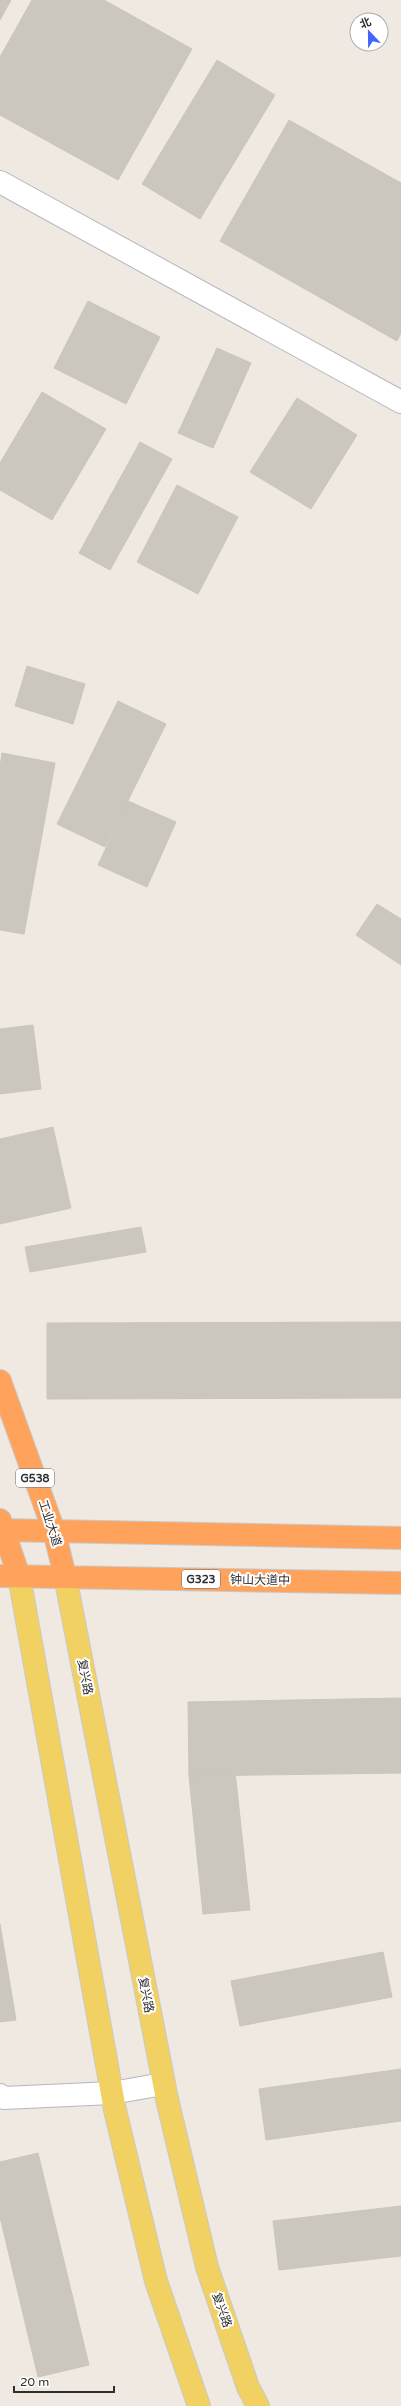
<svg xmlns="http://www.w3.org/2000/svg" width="401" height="2406" font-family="'Varela Round','Noto Sans SC',sans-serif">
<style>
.building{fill:#cbc7bf;stroke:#cbc5ba}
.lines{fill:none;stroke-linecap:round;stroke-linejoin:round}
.minor-casing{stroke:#b4b7c1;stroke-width:24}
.major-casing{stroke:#c9c9c9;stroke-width:24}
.highway-casing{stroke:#c9c9c9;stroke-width:24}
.minor{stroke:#fff;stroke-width:22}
.major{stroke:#f2d163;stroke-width:22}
.highway{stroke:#ffa35c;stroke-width:22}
.labels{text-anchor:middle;stroke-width:4;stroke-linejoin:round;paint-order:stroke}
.shield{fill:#fff;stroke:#6d6d6d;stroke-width:1}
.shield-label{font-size:11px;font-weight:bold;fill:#2e2e2e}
.street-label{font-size:12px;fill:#2e2e2e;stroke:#fff}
</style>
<rect width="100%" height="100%" fill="#efe9e1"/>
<path class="building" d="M 0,0 L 11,0 L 0,20 Z
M 32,0 L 104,0 L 192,49 L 118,180 L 0,115 L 0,57 Z
M 217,60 L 275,95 L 200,219 L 142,184 Z
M 289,120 L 401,183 L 401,333 L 397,341 L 220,241 Z
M 88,301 L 160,337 L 126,404 L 54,368 Z
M 217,348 L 251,363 L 213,448 L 178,433 Z
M 42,392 L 106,429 L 52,520 L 0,490 L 0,463 Z
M 297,398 L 357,435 L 311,509 L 250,472 Z
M 140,442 L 172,459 L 110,570 L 79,553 Z
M 177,485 L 238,517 L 198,594 L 137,562 Z
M 27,666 L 85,684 L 73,724 L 15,706 Z
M 118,701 L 166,724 L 105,847 L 57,824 Z
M 2,753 L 55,763 L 24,934 L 0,930 L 0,767 Z
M 128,801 L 176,822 L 147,887 L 98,865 Z
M 377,904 L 401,919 L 401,965 L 356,935 Z
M 33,1025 L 41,1089 L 0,1094 L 0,1029 Z
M 53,1127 L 71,1208 L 0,1224 L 0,1139 Z
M 141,1227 L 146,1252 L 30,1272 L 25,1247 Z
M 401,1322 L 401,1398 L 47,1399 L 47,1323 Z
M 401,1698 L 401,1773 L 189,1776 L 188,1702 Z
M 235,1771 L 250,1910 L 203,1914 L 189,1776 Z
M 0,1924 L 16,2020 L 0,2022 Z
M 383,1952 L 392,1997 L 240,2026 L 231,1981 Z
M 401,2069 L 401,2121 L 266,2140 L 259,2089 Z
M 38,2153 L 89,2365 L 38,2377 L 0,2217 L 0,2162 Z
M 401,2206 L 401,2256 L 279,2270 L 273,2221 Z"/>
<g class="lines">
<g class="minor-casing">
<path id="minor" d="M 0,182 L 401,402
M 0,2095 L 4,2098 L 112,2093 L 163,2084"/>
</g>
<g class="major-casing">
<path id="major" d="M 19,1576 L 115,2110 L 156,2281 L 199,2406
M 65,1576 L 167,2099 L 207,2267 L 248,2387 L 258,2406"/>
</g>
<g class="highway-casing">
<path id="highway" d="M 0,1381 L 54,1531 L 65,1576
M 0,1520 L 19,1576
M 0,1530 L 401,1538
M 0,1576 L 401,1583"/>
</g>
<use href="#minor" class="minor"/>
<use href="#major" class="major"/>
<use href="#highway" class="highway"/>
</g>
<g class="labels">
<g class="shield">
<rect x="16" y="1469" width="38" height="18" rx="3"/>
<rect x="182" y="1570" width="38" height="18" rx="3"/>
</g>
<g class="shield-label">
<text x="35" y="1482">G538</text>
<text x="201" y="1583">G323</text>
</g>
<g class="street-label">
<text transform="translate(50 1523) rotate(72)" y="4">工业大道</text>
<text transform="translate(260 1580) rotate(1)" y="4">钟山大道中</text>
<text transform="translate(85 1677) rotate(79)" y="4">复兴路</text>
<text transform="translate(146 1995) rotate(79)" y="4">复兴路</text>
<text transform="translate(222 2310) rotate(71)" y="4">复兴路</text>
</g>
</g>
<g transform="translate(369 32) rotate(338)"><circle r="19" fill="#ffffff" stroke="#ababab"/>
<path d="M0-3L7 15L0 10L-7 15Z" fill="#4264fb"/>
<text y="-6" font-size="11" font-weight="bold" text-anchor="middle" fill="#2e2e2e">北</text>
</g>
<path d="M14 2386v6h100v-6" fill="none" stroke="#2e2e2e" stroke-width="2"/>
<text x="20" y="2386" font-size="12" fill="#2e2e2e" stroke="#ffffff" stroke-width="3" paint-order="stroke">20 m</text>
</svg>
